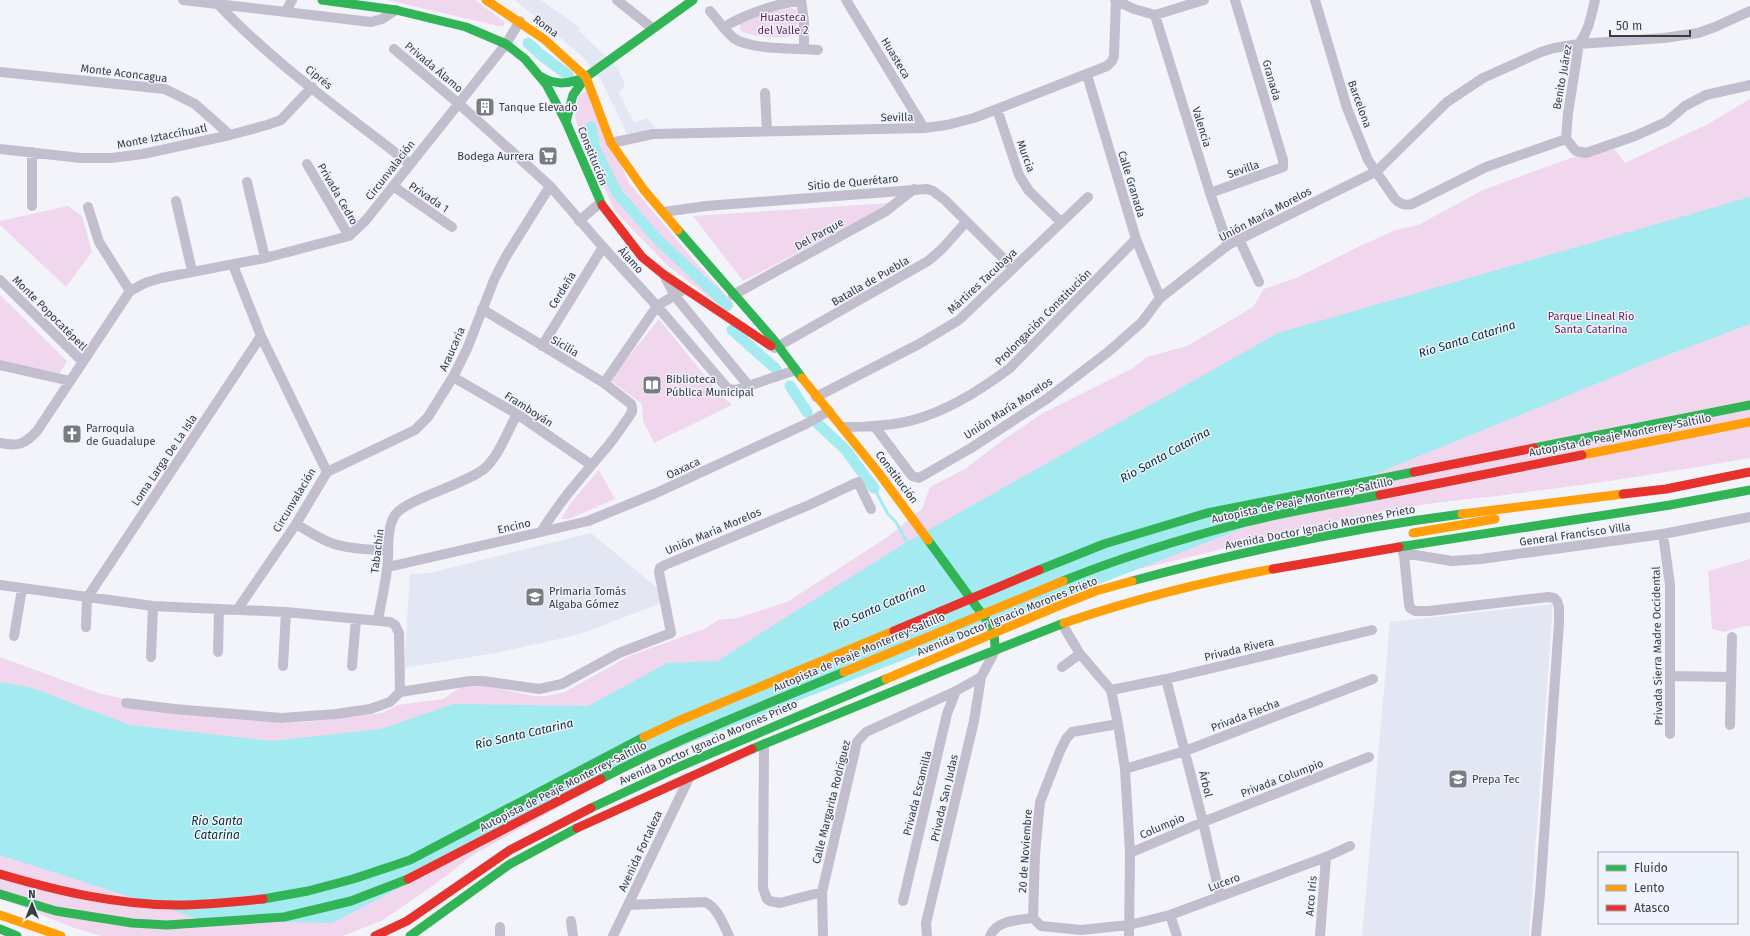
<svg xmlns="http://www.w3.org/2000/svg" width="1750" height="936" font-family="'Fira Sans',sans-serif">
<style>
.built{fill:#e3e7f3}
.green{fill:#f0d7ee}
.water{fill:#a4eaf1}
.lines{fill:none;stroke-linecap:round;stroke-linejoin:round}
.stream{stroke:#a4eaf1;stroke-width:3}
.canal{stroke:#a4eaf1;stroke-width:11}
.street{stroke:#c3becd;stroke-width:10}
.fast{stroke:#30b455;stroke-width:9}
.slow{stroke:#ff9f0a;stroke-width:9}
.jam{stroke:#e5322d;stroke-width:9}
.fast-bridge{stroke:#30b455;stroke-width:9}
.slow-bridge{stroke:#ff9f0a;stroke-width:9}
.jam-bridge{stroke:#e5322d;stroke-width:9}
.labels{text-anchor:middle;stroke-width:3;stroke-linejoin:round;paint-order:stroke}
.park-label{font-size:11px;fill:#641f59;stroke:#eff3fd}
.street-label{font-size:11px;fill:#3b3c40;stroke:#eff3fd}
.poi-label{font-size:11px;fill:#3b3c40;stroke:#eff3fd;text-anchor:start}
.water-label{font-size:12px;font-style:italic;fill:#003235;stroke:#eff3fd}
</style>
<rect width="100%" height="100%" fill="#f2f4fa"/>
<path class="built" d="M 515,0 L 541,0 L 579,27 L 579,31 L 618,68 L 625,86 L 619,93 L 634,123 L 648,118 L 655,128 L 628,136 L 601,80 L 583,57 Z
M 591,533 L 661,591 L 661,603 L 586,632 L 568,637 L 496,653 L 404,668 L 410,574 L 429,573 Z
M 1553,604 L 1529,936 L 1362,936 L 1390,622 Z"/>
<path class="green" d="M 387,0 L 475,0 L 505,22 L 503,27 Z
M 791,8 L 796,10 L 799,17 L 793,35 C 783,40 748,37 740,30 L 740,21 L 762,14 Z
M 587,90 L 629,183 L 692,258 L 732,301 L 734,307 L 724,308 L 668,266 L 615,211 L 582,141 L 575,117 L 578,96 Z
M 1750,99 L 1750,458 C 1676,471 1601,483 1527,492 C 1485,498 1442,501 1400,508 C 1302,525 1207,556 1110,575 L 751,717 L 615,776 L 473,855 L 431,887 L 383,920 L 343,936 L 102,936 L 74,928 L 0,898 L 0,657 L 98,693 L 124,699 L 280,723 L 308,722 L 382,713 L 398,705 L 443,699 L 465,684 L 488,686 L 533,696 L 546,696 L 565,692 L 629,656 L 704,629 L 718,620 L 737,618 L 787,602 L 886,538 L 922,509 L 930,487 L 965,469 L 999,443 L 1043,413 L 1131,369 L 1147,357 L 1187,346 L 1253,307 L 1264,289 L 1296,278 L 1360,246 L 1396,230 L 1418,225 L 1483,190 L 1571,158 L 1614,149 L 1625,163 L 1708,124 Z
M 889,203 L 885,208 L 743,281 L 693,216 Z
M 68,206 L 82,216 L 92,252 L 66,287 L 0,225 L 0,221 Z
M 0,295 L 67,361 L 58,376 L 0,362 Z
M 659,319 L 717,391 L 732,405 L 654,443 L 643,421 L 642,404 L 610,380 Z
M 599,470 L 615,499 L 569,519 L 561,519 L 573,500 Z
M 1750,559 L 1750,626 L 1744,626 L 1724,632 L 1712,629 L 1708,571 Z"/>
<path class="water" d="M 1750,197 L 1750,324 L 1662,357 L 1231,533 L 630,766 L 332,923 L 202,920 L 0,855 L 0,682 L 32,688 L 130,725 L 272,741 L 381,729 L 453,704 L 588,706 L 667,663 L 718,661 L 780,621 L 907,542 L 1278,333 Z"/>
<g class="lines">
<path class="stream" d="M 874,488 L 888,514 L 896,522 L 907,542"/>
<path class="canal" d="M 528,43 L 541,55 L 568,75
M 591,127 L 595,149 L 617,193 L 659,241 L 715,293 L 727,306
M 732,330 L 776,369
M 790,386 L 807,412
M 818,424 L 846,450 L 864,475
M 867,479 L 874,488"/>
<path class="street" d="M 183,0 L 371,22 L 382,19 L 396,10
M 617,0 L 652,28
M 801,0 L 804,21 L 804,49
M 846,0 L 924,128
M 1115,0 L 1134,9 L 1155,15 L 1204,0
M 1315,0 L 1347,108 L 1368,160 L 1395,199 C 1400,204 1405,206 1412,204 L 1486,167 L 1566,139
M 1595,0 C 1591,16 1589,30 1579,44 L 1568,113 L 1566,139 L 1576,151 L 1586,153 L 1635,136 L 1666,122 L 1685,106 L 1706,95 L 1750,85
M 217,3 C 274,64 345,113 410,164
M 286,11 L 292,0
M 710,11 C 718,20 726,33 735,39 C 752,50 798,48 818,50
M 1155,15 L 1210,193 L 1228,245
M 724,27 C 747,13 774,5 801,0
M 394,49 L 458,103 L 550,186 L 603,247 L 657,306 L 728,389 L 736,390 L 796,370
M 0,72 L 165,89 L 195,104 L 230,135
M 1087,75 L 1136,239 L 1160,298
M 765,93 L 767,131
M 997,109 L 1019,175 L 1029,191 L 1061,222
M 611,143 L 653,134 L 924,128 L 947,125 L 974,118 L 1107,66 L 1112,61 L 1114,56 L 1116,1
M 0,149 L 81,158 L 111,158 L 143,154 L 230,135 L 267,125 L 281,120 L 312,87
M 32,152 L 32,206
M 307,164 L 349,236
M 247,182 L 265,258
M 393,186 L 452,227
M 1210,193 L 1283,167 L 1283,160 L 1235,0
M 176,201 L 192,271
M 88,207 L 99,242 L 130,291
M 664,212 L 706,206 L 927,189 L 933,191 L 945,200 L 1013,268
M 579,221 L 600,203
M 1239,239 L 1259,282
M 233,265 L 261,336 L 327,472
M 665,277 L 675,296 L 748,385
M 0,280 L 83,362
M 733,295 L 886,211 L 914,189
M 542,346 L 603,247
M 775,348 L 928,261 L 942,249 L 966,222
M 0,365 L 70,381
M 453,377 L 517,414 L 590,464
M 604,383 L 657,306 L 680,292
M 816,397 L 919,344 L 959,320 L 1088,197
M 843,427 C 867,427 891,426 913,420 C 948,411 982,389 1010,368 L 1136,239
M 875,427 L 912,476 L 919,478 L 971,448 L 1048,398 L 1108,352 L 1142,322 L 1160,298 L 1228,245 L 1377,171 L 1447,102 L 1483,78 L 1541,52 L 1554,48 L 1579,44 L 1664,38 L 1698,33 L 1715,27 L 1750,11
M 0,443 C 18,447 25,444 37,431 L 130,291 L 145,283 L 161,278 L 265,258 L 349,236 L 366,220 L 506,44 L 520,21
M 327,472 L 415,430 L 428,417 L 453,377 L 467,349 L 494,280 L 505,258 L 550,186
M 296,524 C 308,531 321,540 334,544 C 351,549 370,550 388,550
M 541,532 L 588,521 L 654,494 L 806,424 L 829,411
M 1663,534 L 1670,585 L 1670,734
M 1403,546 L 1409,604 L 1410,608 L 1415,611 L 1429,611 L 1548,597 L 1554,598 L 1557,601 L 1559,607 L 1559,623 L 1540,894 L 1536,936
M 1403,553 L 1452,561 L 1481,559 L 1663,534 L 1750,517
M 388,567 L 541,532 C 560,501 583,475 607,447 C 616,436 624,424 632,412 L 632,407 L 631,404 L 604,383 L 482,309
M 0,585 L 153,606 L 286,612 L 390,622 L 395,625 L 399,633 L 400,692
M 237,610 L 296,524 L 327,472
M 378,620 C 381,603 385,586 387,569 C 390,552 385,531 395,515 C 406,499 464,485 484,469 C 499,456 507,432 517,414
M 1062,624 L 1080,654 L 1111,690 L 1118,724 L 1125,769 L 1130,853 L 1129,936
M 86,627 L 87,598 L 261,336
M 14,636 L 22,589
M 218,652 L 219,610
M 151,657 L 153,606
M 283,666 L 286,612
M 352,666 L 356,619
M 1062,667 L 1080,654
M 1670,676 L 1731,677
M 1166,679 L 1203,822 L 1220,896
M 1111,690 L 1166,679 L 1372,630
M 126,703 L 174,709 L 282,718 L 336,714 L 370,709 L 390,702 L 400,692 L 470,681 L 483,681 L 539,689 L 562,684 L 619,653 L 671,633 L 659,572 L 660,568 L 665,565 L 809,505 L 858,482 L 871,509
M 1118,724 L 1072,732 L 1066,739 L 1060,751 L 1040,802 L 1035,854 L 1033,918 L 1041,926 L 1081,930 L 1129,925 L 1170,915 L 1326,857 L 1350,846
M 1730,725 L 1732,637
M 764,744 L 763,888 L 767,899 L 770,901 L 780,903 L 822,892
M 1125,769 L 1185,751 L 1373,679
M 1130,853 L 1203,822 L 1369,757
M 903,901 L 947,714 L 956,691
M 628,905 L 705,902 C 718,908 723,924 729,936
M 1170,915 L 1177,936
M 571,921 L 573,936
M 500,927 L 500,936
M 613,936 L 689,778
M 823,936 L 822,892 L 857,742 L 866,732 L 956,691 L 981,677 L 995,651
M 927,936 L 926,923 L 974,721 L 981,677
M 990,936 C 997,920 1018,920 1033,918
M 1320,936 L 1326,857"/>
<path class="fast" d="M 322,0 L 396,10 L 466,27 L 506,44 L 525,59 L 546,84 L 566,122 L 602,205
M 540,76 C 556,86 569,84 586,77
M 566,122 L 573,95 L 586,77 L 693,0
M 678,230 L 773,339 L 802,378
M 928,540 L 987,621 L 994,633 L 995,646
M 1399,547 L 1670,505 L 1750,490
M 1132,581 C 1240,552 1351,528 1462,514
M 752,749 L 945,670 L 1064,623
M 591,808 L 681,766 L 886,679
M 0,929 L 17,936
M 410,936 L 510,864 L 577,828"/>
<path class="slow" d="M 486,0 L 544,39 L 586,77 L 611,143 L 644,190 L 678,230
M 802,378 L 878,472 L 928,540
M 1462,514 L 1623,494
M 1413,533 L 1495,519
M 1064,623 C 1132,600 1202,582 1273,569
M 886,679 L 1058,606 L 1096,591 L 1132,581
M 0,915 L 61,936"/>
<path class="jam" d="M 602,205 L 642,257 L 663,274 L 771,346
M 1623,494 L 1666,489 L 1750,472
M 1273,569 L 1399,547
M 577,828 L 752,749
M 375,936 L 407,921 L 510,850 L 591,808"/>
<path class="fast-bridge" d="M 1534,448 L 1750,405
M 1039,570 L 1104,544 L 1207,513 L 1414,472
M 1063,581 C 1122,557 1184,538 1246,522 C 1290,511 1335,504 1380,495
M 601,779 C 679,738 763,706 844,672
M 0,894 L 56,911 L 132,923 L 167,925 L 284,917 L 351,901 L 408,879
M 263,899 L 308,891 L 353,879 L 410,860 L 644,737"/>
<path class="slow-bridge" d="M 1582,455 L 1750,422
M 844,672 L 1063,581
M 644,737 L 678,721 L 894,631"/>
<path class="jam-bridge" d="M 1414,472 L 1534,448
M 1380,495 L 1582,455
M 894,631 L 1039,570
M 0,874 C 58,891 117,905 177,905 C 206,905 234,902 263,899
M 408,879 L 601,779"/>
</g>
<defs>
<g id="building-square" transform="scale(1)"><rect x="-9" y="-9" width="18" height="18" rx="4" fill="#7b7c81" stroke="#eff3fd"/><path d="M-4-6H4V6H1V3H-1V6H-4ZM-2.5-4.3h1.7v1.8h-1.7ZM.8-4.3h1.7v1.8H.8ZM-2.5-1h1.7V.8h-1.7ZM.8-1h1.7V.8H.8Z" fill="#fff"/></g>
<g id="supermarket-square" transform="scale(1)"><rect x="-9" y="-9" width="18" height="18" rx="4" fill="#7b7c81" stroke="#eff3fd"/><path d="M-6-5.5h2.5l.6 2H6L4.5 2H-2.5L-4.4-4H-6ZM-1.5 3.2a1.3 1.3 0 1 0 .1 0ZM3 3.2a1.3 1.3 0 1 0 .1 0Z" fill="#fff"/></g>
<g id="library-square" transform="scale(1)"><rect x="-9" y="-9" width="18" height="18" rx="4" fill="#7b7c81" stroke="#eff3fd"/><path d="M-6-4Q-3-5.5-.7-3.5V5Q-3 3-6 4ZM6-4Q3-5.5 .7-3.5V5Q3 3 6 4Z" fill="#fff"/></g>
<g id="church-square" transform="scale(1)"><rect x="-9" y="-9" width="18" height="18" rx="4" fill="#7b7c81" stroke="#eff3fd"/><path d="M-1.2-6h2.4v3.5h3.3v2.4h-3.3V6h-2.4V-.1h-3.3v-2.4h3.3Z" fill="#fff"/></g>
<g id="school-square" transform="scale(1)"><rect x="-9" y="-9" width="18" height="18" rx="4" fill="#7b7c81" stroke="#eff3fd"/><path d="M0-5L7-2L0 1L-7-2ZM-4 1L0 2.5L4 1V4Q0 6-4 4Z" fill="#fff"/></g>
</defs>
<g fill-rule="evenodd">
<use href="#building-square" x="485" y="107"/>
<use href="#supermarket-square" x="548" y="156"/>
<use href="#library-square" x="652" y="385"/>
<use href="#church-square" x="72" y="434"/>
<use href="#school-square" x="535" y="597"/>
<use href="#school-square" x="1458" y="779"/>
</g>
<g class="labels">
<g class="park-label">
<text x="783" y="21">Huasteca<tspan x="783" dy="13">del Valle 2</tspan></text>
<text x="1591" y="320">Parque Lineal Río<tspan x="1591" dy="13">Santa Catarina</tspan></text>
</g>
<g class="street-label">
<text transform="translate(546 26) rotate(37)" y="4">Roma</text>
<text transform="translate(896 58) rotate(59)" y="4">Huasteca</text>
<text transform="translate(434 67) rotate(40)" y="4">Privada Álamo</text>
<text transform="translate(124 73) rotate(7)" y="4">Monte Aconcagua</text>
<text transform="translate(319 77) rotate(39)" y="4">Ciprés</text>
<text transform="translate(1562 77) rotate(-80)" y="4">Benito Juárez</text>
<text transform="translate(1272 80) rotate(74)" y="4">Granada</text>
<text transform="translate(1360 104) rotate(70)" y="4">Barcelona</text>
<text transform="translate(897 117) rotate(-1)" y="4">Sevilla</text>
<text transform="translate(1202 127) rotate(73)" y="4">Valencia</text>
<text transform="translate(162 136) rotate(-11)" y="4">Monte Iztaccíhuatl</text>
<text transform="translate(593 156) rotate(68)" y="4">Constitución</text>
<text transform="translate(1026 156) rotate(70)" y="4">Murcia</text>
<text transform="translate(1243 169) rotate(-19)" y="4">Sevilla</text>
<text transform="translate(390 170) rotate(-52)" y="4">Circunvalación</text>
<text transform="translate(853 182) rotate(-5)" y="4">Sitio de Querétaro</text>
<text transform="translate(1132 184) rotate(73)" y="4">Calle Granada</text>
<text transform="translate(338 194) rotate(60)" y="4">Privada Cedro</text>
<text transform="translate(429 197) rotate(34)" y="4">Privada 1</text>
<text transform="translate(1265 214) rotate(-28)" y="4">Unión María Morelos</text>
<text transform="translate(819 234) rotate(-29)" y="4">Del Parque</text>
<text transform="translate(631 260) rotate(47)" y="4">Álamo</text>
<text transform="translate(870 281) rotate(-30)" y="4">Batalla de Puebla</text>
<text transform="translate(982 281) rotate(-43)" y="4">Mártires Tacubaya</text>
<text transform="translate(562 290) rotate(-58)" y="4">Cerdeña</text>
<text transform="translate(50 313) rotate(45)" y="4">Monte Popocatépetl</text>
<text transform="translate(1043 317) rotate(-45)" y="4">Prolongación Constitución</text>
<text transform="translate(565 346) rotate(30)" y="4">Sicilia</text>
<text transform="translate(452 349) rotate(-66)" y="4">Araucaria</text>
<text transform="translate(1008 408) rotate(-33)" y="4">Unión María Morelos</text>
<text transform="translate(529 409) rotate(33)" y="4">Framboyán</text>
<text transform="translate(1620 435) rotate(-11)" y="4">Autopista de Peaje Monterrey-Saltillo</text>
<text transform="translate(164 460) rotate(-56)" y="4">Loma Larga De La Isla</text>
<text transform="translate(683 468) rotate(-25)" y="4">Oaxaca</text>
<text transform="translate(897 477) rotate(53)" y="4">Constitución</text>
<text transform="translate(294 500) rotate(-59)" y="4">Circunvalación</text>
<text transform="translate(1302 500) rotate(-12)" y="4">Autopista de Peaje Monterrey-Saltillo</text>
<text transform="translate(514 526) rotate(-13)" y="4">Encino</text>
<text transform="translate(1320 527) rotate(-11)" y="4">Avenida Doctor Ignacio Morones Prieto</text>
<text transform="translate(713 531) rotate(-23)" y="4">Unión María Morelos</text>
<text transform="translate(1575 534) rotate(-8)" y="4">General Francisco Villa</text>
<text transform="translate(377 551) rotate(-83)" y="4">Tabachín</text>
<text transform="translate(1007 616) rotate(-22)" y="4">Avenida Doctor Ignacio Morones Prieto</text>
<text transform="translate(1657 646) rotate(-91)" y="4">Privada Sierra Madre Occidental</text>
<text transform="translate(1239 649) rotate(-13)" y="4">Privada Rivera</text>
<text transform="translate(859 652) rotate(-23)" y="4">Autopista de Peaje Monterrey-Saltillo</text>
<text transform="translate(1245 715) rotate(-21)" y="4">Privada Flecha</text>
<text transform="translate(708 742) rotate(-24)" y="4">Avenida Doctor Ignacio Morones Prieto</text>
<text transform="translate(1282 778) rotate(-21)" y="4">Privada Columpio</text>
<text transform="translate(1206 784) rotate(76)" y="4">Árbol</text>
<text transform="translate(563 786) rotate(-27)" y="4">Autopista de Peaje Monterrey-Saltillo</text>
<text transform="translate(917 793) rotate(-76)" y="4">Privada Escamilla</text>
<text transform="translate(944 798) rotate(-77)" y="4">Privada San Judas</text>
<text transform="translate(831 802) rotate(-76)" y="4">Calle Margarita Rodríguez</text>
<text transform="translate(1162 826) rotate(-23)" y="4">Columpio</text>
<text transform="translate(640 851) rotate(-65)" y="4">Avenida Fortaleza</text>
<text transform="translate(1025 851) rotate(-86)" y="4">20 de Noviembre</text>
<text transform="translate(1224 882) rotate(-20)" y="4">Lucero</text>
<text transform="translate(1311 896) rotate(-85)" y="4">Arco Iris</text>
</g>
<g class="poi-label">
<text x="499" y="111">Tanque Elevado</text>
<text x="534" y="160" text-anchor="end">Bodega Aurrera</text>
<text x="666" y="383">Biblioteca<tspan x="666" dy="13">Pública Municipal</tspan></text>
<text x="86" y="432">Parroquia<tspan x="86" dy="13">de Guadalupe</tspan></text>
<text x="549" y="595">Primaria Tomás<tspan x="549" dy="13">Algaba Gómez</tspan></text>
<text x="1472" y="783">Prepa Tec</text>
</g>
<g class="water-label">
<text transform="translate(1467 339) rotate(-17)" y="4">Río Santa Catarina</text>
<text transform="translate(1165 455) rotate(-29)" y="4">Río Santa Catarina</text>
<text transform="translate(879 607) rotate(-24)" y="4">Río Santa Catarina</text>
<text transform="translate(524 734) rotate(-13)" y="4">Río Santa Catarina</text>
<text x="217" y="825">Río Santa<tspan x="217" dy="14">Catarina</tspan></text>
</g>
</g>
<rect x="1598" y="852" width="140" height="72" fill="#eff3fd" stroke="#a7aab1"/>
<rect x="1606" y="865" width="20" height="6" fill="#30b455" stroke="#a7aab1"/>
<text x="1634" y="872" font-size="12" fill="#3b3c40">Fluido</text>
<rect x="1606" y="885" width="20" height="6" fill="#ff9f0a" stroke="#a7aab1"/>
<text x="1634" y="892" font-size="12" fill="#3b3c40">Lento</text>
<rect x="1606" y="905" width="20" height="6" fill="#e5322d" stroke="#a7aab1"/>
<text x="1634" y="912" font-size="12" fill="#3b3c40">Atasco</text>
<g transform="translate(32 904)" stroke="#eff3fd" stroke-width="3" paint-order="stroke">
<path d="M0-3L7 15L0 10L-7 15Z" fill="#3b3c40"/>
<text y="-6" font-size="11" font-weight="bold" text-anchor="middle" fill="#3b3c40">N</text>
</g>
<path d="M1610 30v6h80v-6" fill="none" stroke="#3b3c40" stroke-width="2"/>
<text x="1616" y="30" font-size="12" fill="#3b3c40" stroke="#eff3fd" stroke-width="3" paint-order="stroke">50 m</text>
</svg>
